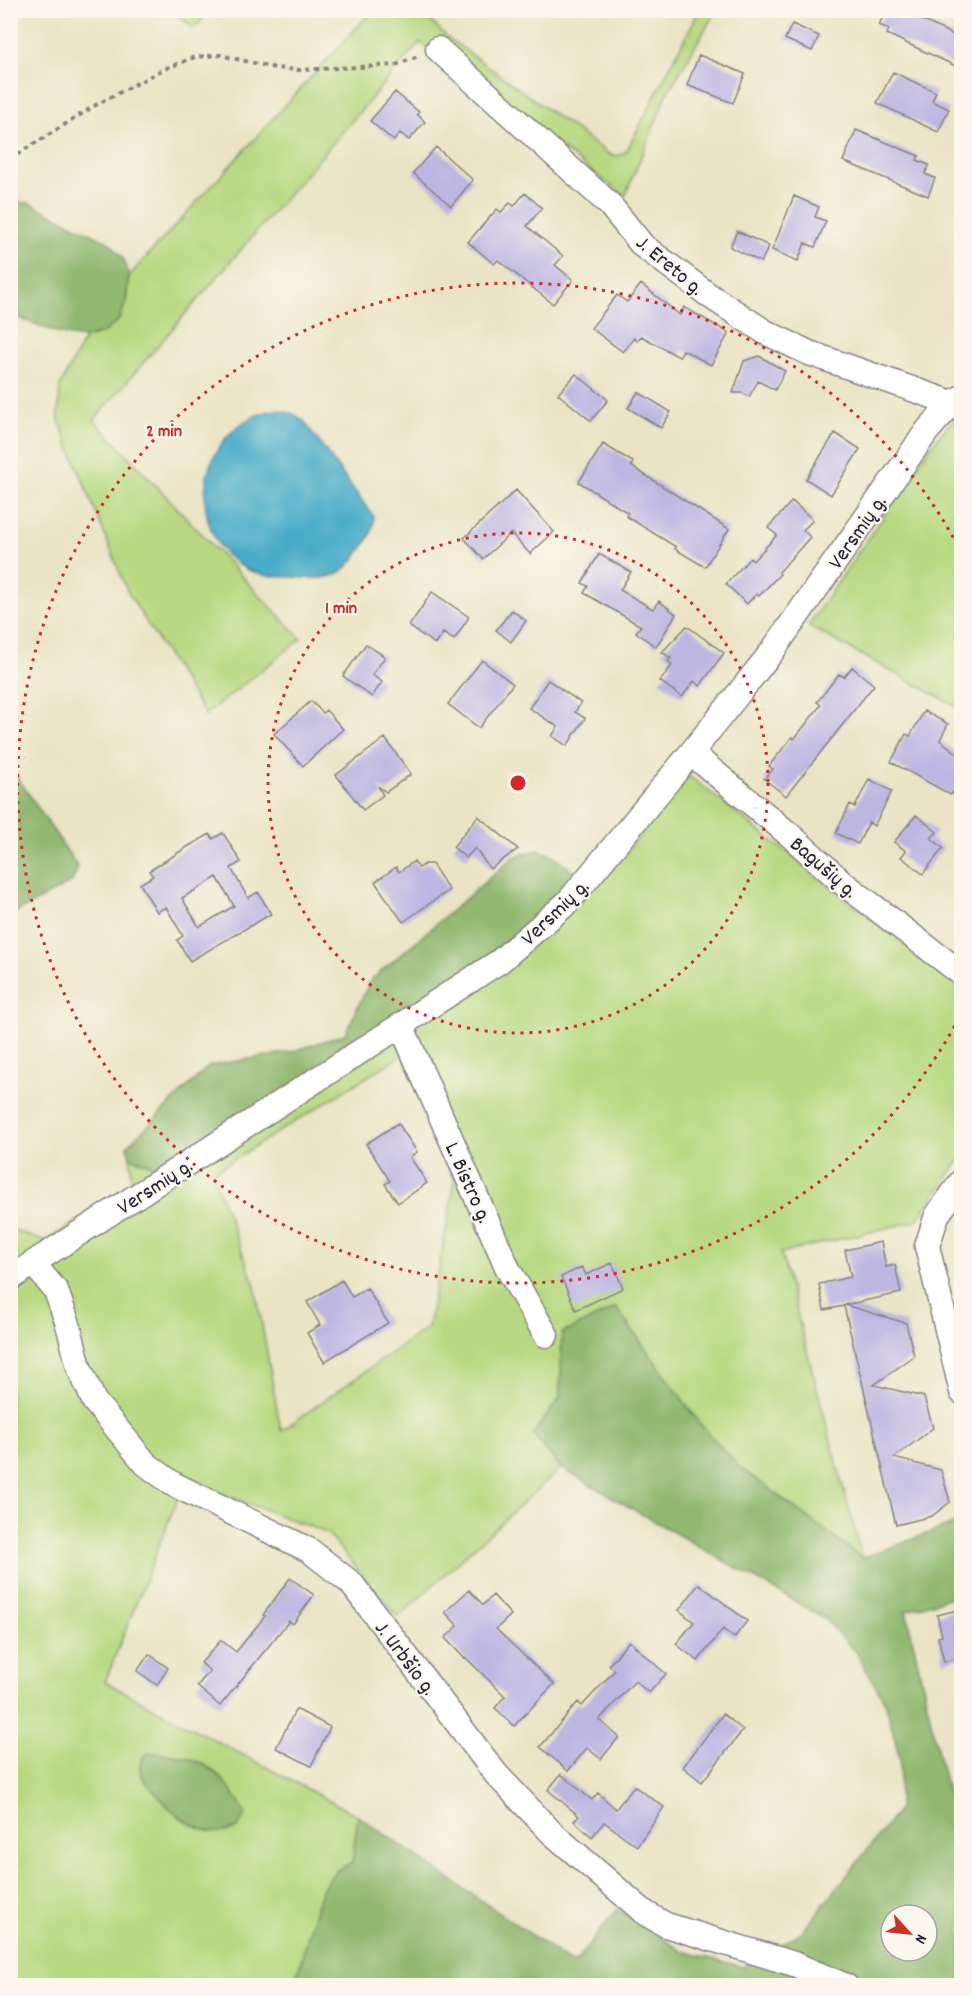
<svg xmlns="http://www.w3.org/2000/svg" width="972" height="1996" font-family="Dekko,sans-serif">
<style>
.green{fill:#b7d981;stroke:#6c7e5e;stroke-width:1.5;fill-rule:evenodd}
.forest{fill:#91b96f;stroke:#5a6e55;stroke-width:1.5;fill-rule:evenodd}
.water{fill:#47acc7;stroke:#346781;stroke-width:1.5}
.building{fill:#bdb6e2;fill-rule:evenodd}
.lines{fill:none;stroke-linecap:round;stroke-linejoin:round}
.street-casing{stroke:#868380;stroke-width:27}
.path{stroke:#868380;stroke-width:4;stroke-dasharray:4.5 4.5;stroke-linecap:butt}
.street{stroke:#fff;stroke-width:24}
.ring{fill:none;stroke:#d62828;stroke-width:3;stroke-dasharray:3 6}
.labels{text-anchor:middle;stroke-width:4.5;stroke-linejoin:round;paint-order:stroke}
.street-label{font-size:22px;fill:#22223b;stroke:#fbf7ec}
.centre{fill:#d62828;stroke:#fbf7ec;stroke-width:3}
.ring-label{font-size:18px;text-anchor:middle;font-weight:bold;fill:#d62828;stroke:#fbf7ec;stroke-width:4.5;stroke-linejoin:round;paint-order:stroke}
</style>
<rect width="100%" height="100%" fill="#fbf7ec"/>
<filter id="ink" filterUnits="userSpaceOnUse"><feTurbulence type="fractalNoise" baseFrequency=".0167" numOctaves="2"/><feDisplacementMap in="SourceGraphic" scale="12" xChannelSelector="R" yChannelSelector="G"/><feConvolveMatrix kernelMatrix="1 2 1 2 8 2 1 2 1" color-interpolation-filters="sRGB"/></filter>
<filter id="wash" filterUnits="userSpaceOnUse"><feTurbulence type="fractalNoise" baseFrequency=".008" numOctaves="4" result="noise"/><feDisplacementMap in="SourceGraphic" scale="24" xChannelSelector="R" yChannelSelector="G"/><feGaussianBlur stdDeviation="1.35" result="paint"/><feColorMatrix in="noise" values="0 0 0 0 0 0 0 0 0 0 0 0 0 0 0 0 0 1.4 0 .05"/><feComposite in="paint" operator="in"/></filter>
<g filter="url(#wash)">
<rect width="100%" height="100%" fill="#eae4c4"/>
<path class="green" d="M 173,11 L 172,11 L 206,11 L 200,23 L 193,28 Z
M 372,11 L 420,11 L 447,37 L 609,154 L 617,156 L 626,152 L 699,11 L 716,11 L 667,94 L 625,196 L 420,42 L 94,420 L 301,639 L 205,715 L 128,593 L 58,418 L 60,386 L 85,338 L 103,333 L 126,302 L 129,276 Z
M 961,411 L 961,709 L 808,626 L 934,442 Z
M 689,776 L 961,989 L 961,1158 L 916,1221 L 781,1253 L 862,1558 L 738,1466 L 701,1425 L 616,1308 L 562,1334 L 560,1398 L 533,1434 L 561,1468 L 398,1617 L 327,1533 L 185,1480 L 105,1682 L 358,1816 L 352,1863 L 335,1871 L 321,1891 L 294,1985 L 11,1985 L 10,1228 L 45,1242 L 132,1185 L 130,1157 L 155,1166 L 578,875 L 602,882 ZM 402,1055 L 455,1182 L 428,1327 L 281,1431 L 255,1286 L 212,1173 Z"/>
<path class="forest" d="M 16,202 L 29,203 L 110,243 L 123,258 L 129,276 L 126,302 L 119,320 L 103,333 L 85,338 L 65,335 L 24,320 L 11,312 L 11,205 Z
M 11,768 L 78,867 L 72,882 L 11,915 Z
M 537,850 L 553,855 L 578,875 L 557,901 L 433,999 L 171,1162 L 155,1166 L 130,1157 L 127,1146 L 209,1066 L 291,1052 L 345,1034 L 370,981 L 514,857 Z
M 616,1308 L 701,1425 L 738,1466 L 862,1558 L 961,1521 L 961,1594 L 906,1611 L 947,1792 L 961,1790 L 961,1985 L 294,1986 L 321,1891 L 335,1871 L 352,1863 L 358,1816 L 574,1964 L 617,1909 L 682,1951 L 743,1967 L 802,1932 L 899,1810 L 900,1760 L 886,1704 L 856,1652 L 824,1618 L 561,1468 L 533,1434 L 560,1398 L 562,1333 ZM 891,1915 L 927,1915 L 927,1951 L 891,1951 Z
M 146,1753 C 197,1753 223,1768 245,1814 L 238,1828 C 205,1843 173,1815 153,1790 C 147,1783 139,1775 140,1766 C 140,1762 144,1757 146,1753 Z"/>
<path class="water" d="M 275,410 C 287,411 294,413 303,420 L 374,517 C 374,531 369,539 361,550 C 339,582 327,579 291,577 C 282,576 272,577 264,575 C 211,565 193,502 213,458 C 225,433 248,414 275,410 Z"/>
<g id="blocks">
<path class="building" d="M 886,10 L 901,10 L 962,39 L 962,69 L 887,34 L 889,29 L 879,25 Z
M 792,24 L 819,36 L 812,51 L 785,39 Z
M 699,55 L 745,74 L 733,103 L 687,85 Z
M 893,72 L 936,92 L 932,101 L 949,109 L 938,132 L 877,103 Z
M 395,92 L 419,112 L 417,114 L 425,122 L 409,140 L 400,133 L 394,141 L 370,121 Z
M 856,130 L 919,156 L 917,160 L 929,165 L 925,174 L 935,178 L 928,196 L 843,161 Z
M 436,147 L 473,180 L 451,206 L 413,173 Z
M 525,193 L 542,208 L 527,226 L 563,256 L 555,265 L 573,280 L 553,304 L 498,260 L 494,264 L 468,242 L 497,209 L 501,212 L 510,203 L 514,206 Z
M 794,196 L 819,207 L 815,217 L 826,221 L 815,247 L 805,243 L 798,261 L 772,250 Z
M 737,231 L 769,246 L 761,262 L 730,247 Z
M 641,284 L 680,315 L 684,307 L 729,333 L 711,365 L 683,350 L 679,357 L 641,336 L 637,341 L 634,338 L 623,352 L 591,328 L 617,295 L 627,302 Z
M 759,356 L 785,371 L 775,390 L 758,381 L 749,397 L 743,393 L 733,393 L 744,361 Z
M 576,374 L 608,400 L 591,421 L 558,394 Z
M 638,392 L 671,412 L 661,428 L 628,408 Z
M 835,433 L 860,449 L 831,495 L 806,479 Z
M 603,444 L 633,462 L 631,466 L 729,529 L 705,567 L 675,549 L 676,547 L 626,516 L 628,513 L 579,482 Z
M 516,490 L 554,532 L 530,554 L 511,533 L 483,559 L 464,538 Z
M 792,501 L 813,520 L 803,530 L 810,537 L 779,572 L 780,574 L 759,596 L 756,594 L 747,604 L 726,584 L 750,558 L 753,561 L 777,535 L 768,528 Z
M 599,554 L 631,572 L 620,590 L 653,609 L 659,601 L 676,614 L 656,647 L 636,632 L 641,626 L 584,593 L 588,586 L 582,583 Z
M 432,592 L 469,617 L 454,640 L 443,633 L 435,644 L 409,626 Z
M 512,610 L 526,621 L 511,642 L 496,630 Z
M 687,626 L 724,653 L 700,686 L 694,681 L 682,697 L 660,681 L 672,665 L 668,661 L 671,658 L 662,652 Z
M 366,644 L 385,657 L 372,675 L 382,682 L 372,697 L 343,676 Z
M 482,660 L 513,684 L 479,728 L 448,704 Z
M 852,667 L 874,685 L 786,796 L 764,779 L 773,769 L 769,766 L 792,737 L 794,739 L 821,705 L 817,702 L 839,674 L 844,677 Z
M 548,680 L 581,703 L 575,712 L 585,718 L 567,746 L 552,736 L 558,727 L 529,708 Z
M 311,701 L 323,713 L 326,710 L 343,729 L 303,766 L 274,734 Z
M 924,711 L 948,724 L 940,740 L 962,757 L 962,799 L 953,792 L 951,795 L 891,762 L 906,734 L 910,736 Z
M 385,738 L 411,774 L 386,792 L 378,786 L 383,795 L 363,810 L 336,775 Z
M 869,779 L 892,791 L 874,826 L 869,822 L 858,844 L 836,833 L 850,804 L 855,807 Z
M 916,815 L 937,832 L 931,838 L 943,848 L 923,874 L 901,857 L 906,851 L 894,842 Z
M 478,816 L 518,849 L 490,869 L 475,848 L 466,858 L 453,847 Z
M 223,833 L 241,862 L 231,868 L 248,898 L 258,892 L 271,914 L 190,961 L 177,940 L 183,936 L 166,907 L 157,912 L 140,884 L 153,876 L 149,871 L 189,846 L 210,834 L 213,839 ZM 217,877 L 234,906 L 199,927 L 182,898 Z
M 414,861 L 419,868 L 425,864 L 432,864 L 449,890 L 403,922 L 375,882 L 396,867 L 399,872 Z
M 398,1123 L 417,1152 L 410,1157 L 427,1183 L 398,1203 L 385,1184 L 390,1181 L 366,1144 Z
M 881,1242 L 886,1267 L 895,1265 L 901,1293 L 845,1305 L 906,1323 L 914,1356 L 874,1385 L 924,1397 L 933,1428 L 894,1458 L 941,1470 L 950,1502 L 932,1516 L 896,1525 L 844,1306 L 824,1310 L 819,1284 L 851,1277 L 845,1250 Z
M 612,1263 L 623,1288 L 576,1310 L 561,1277 L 582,1267 L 586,1275 Z
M 342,1280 L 352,1297 L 367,1288 L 388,1323 L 324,1362 L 307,1333 L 320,1325 L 307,1302 Z
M 290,1578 L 314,1595 L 293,1624 L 289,1621 L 220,1706 L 197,1686 L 210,1671 L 201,1663 L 221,1640 L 236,1652 L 265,1616 L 263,1615 Z
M 699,1584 L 747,1621 L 734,1638 L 723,1629 L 698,1661 L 676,1644 L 694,1622 L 679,1610 Z
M 469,1590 L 483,1605 L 493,1595 L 511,1615 L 496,1629 L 554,1684 L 514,1726 L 495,1708 L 505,1696 L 465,1657 L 464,1658 L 445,1638 L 458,1626 L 445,1612 Z
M 962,1609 L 962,1657 L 944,1662 L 938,1637 L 942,1636 L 937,1615 Z
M 629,1641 L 666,1674 L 649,1693 L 635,1681 L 599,1720 L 619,1737 L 601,1759 L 587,1748 L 568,1771 L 540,1747 L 578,1702 L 582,1706 L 615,1670 L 609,1665 Z
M 149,1654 L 168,1668 L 157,1685 L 137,1671 Z
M 296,1709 L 330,1727 L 311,1766 L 276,1748 Z
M 723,1714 L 743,1730 L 702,1782 L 683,1767 Z
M 561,1774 L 592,1800 L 598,1793 L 616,1809 L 634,1786 L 664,1807 L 637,1846 L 604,1822 L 592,1837 L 574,1821 L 579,1816 L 548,1790 Z"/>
</g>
</g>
<g filter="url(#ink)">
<use href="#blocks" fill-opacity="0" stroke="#868380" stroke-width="1.5"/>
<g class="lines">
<g class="street-casing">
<path id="street" d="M 438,49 L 609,204 L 643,246 L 710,296 L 765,332 L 809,353 L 952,403
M 691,753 L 791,836 L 843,883 L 962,974
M 401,1025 L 508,1269 L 546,1335
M 962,1181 L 937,1215 L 927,1246 L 962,1392
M 33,1263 L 56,1291 L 68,1324 L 79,1367 L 94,1401 L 146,1464 L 173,1484 L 309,1550 L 351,1583 L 496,1774 L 552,1833 L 645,1913 L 666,1925 L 794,1964 L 846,1986
M 10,1279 L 33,1263 L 500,961 L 568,902 L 691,753 L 771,653 L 927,431 L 952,403 L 962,397"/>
</g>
<path class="path" d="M 949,10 L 962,16
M 10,159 L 96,105 L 162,70 L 195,57 L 220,55 L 275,68 L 300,70 L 396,65 L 418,56"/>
<use href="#street" class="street"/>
</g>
</g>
<g class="ring">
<circle cx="518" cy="783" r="250"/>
<path d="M959 1018A500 500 0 1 1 959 548"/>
</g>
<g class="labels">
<g class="street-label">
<text transform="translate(671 264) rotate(40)" y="8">J. Ereto g.</text>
<text transform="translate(856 531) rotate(-55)" y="8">Versmių g.</text>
<text transform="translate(825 866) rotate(41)" y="8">Bagušių g.</text>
<text transform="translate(554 911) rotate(-44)" y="8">Versmių g.</text>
<text transform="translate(470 1182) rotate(66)" y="8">L. Bistro g.</text>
<text transform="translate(154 1185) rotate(-33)" y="8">Versmių g.</text>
<text transform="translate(407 1657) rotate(53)" y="8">J. Urbšio g.</text>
</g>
</g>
<circle cx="518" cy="783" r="9" class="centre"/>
<g class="ring-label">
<text x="164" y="436">2 min</text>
<text x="341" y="613">1 min</text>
</g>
<rect width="972" height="1996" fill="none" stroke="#fbf7ec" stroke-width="36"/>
<g transform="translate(909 1933) rotate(117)"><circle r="28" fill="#fbf7ec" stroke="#a4a2a5" stroke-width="1.5"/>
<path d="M0-4.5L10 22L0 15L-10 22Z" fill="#c8321e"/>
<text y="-9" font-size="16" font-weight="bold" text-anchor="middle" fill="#22223b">N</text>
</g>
</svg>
